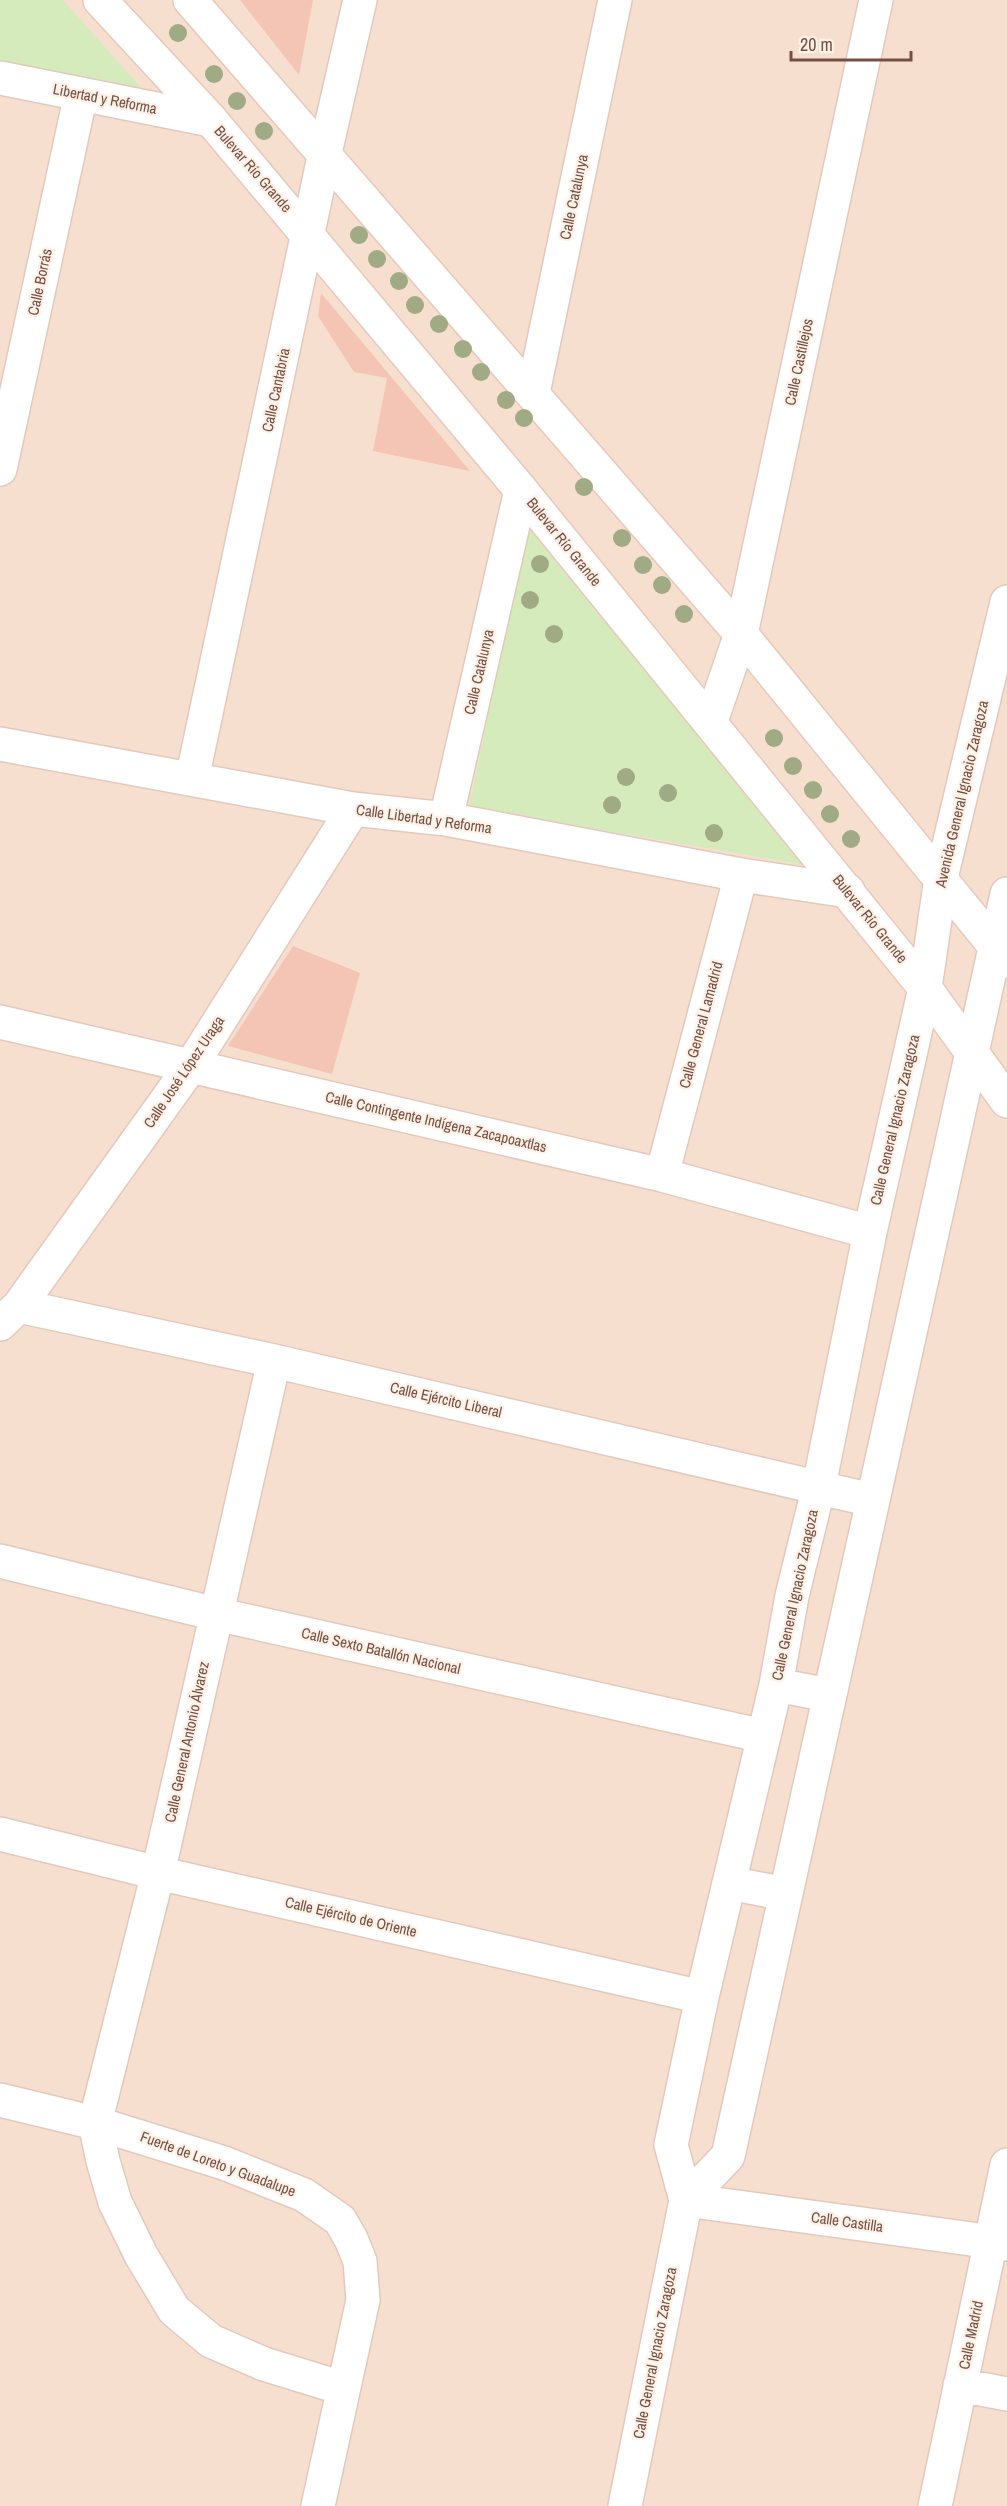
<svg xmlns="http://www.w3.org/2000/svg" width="1007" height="2506" font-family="'Archivo Narrow',sans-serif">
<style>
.residential{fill:#f7dfcf}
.green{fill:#d6ebbc}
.building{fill:#f4c4b4}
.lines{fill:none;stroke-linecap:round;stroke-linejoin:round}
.street-casing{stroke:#e3c9bd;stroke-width:36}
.secondary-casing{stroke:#e8c8b9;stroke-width:36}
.street{stroke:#fff;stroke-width:33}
.secondary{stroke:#fff;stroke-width:33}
.tree{fill:#a0aa84}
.labels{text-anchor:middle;stroke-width:4.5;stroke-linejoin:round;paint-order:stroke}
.street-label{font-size:15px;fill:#744f45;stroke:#fff1e5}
</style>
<rect width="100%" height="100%" fill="#fdecde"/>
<path class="residential" d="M 0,0 L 1007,0 L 1007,2506 L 0,2506 Z"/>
<path class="green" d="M 0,0 L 63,0 L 147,94 L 0,62 Z
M 528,526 L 804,865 L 469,807 Z"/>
<path class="building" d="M 240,0 L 313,0 L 299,75 Z
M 321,293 L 470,471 L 373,451 L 387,378 L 354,372 L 318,316 Z
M 293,946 L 360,973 L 332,1074 L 228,1046 Z"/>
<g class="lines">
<g class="street-casing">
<path id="street" d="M 0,78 L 211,120
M 533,393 L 615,0
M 0,469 L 81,94
M 711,721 L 741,634 L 876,0
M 0,744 L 353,809 L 446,819 L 741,875 L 848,891
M 192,779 L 324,157 L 360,0
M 446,819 L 521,490
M 0,1022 L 662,1175 L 870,1232
M 662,1175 L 741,875
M 19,1306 L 274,1361 L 872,1500
M 0,1324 L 19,1306 L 191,1066 L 353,809
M 274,1361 L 158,1873 L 95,2123 L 103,2161 L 115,2202 L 141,2255 L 174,2310 L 211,2341 L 264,2364 L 342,2388
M 0,1561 L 216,1614 L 763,1736
M 776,1685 L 829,1695
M 0,1834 L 158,1873 L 702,1997
M 729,1883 L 786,1894
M 0,2100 L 95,2123 L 224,2163 L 304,2195 L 340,2220 L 351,2239 L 360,2261 L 363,2300 L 318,2506
M 686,2200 L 728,2156 L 1007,894
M 686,2200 L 1007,2244
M 960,2385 L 1007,2394
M 625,2506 L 686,2200 L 671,2145 L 702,1997 L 776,1685 L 792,1596 L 819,1486 L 870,1232 L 925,988 L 941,878 L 1007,602
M 935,2506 L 1007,2165"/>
</g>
<g class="secondary-casing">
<path id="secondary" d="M 100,0 L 211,120 L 521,490 L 925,988 L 1007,1101
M 190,0 L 741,634 L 1007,961"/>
</g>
<use href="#street" class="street"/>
<use href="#secondary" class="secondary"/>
</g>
<g class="tree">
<circle cx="178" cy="33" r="9"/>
<circle cx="214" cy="74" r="9"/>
<circle cx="237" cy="101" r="9"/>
<circle cx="264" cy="131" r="9"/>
<circle cx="359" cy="235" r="9"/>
<circle cx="377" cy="259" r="9"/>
<circle cx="399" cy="281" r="9"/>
<circle cx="415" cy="305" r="9"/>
<circle cx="439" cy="324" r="9"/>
<circle cx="463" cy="349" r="9"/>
<circle cx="481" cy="372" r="9"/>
<circle cx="506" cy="400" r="9"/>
<circle cx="524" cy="418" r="9"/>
<circle cx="584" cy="487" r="9"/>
<circle cx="622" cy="538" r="9"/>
<circle cx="540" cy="564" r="9"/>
<circle cx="643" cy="565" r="9"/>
<circle cx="662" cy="585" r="9"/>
<circle cx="530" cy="600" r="9"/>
<circle cx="684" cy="614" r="9"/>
<circle cx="554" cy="634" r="9"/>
<circle cx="774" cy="738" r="9"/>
<circle cx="793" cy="766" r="9"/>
<circle cx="626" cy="777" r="9"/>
<circle cx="813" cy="790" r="9"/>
<circle cx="668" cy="793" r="9"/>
<circle cx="612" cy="805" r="9"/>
<circle cx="830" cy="814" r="9"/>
<circle cx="714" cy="833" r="9"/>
<circle cx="851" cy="839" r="9"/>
</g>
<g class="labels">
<g class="street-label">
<text transform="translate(105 99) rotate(11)" y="5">Libertad y Reforma</text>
<text transform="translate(253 169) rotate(49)" y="5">Bulevar Río Grande</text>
<text transform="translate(574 197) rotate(-78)" y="5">Calle Catalunya</text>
<text transform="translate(40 282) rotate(-78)" y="5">Calle Borrás</text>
<text transform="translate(799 362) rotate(-78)" y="5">Calle Castillejos</text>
<text transform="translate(276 390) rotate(-78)" y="5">Calle Cantabria</text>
<text transform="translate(564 542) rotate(51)" y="5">Bulevar Río Grande</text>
<text transform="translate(479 672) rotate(-77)" y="5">Calle Catalunya</text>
<text transform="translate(962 794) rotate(-77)" y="5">Avenida General Ignacio Zaragoza</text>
<text transform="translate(424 819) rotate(8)" y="5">Calle Libertad y Reforma</text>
<text transform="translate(870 919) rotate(51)" y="5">Bulevar Río Grande</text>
<text transform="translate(701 1025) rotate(-75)" y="5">Calle General Lamadrid</text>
<text transform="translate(184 1072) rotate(-56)" y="5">Calle José López Uraga</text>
<text transform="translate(895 1120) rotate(-77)" y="5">Calle General Ignacio Zaragoza</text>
<text transform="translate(436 1122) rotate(13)" y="5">Calle Contingente Indígena Zacapoaxtlas</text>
<text transform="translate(446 1400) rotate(13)" y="5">Calle Ejército Liberal</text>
<text transform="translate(795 1595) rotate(-78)" y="5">Calle General Ignacio Zaragoza</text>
<text transform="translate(381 1651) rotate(13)" y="5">Calle Sexto Batallón Nacional</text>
<text transform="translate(187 1742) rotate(-78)" y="5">Calle General Antonio Álvarez</text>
<text transform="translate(351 1917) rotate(13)" y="5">Calle Ejército de Oriente</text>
<text transform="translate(218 2164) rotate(20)" y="5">Fuerte de Loreto y Guadalupe</text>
<text transform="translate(847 2222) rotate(8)" y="5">Calle Castilla</text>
<text transform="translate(971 2335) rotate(-78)" y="5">Calle Madrid</text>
<text transform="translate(655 2353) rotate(-79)" y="5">Calle General Ignacio Zaragoza</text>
</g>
</g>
<path d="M791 51v9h120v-9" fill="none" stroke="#744f45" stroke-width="3"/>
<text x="800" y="51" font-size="18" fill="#744f45" stroke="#fff1e5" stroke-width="4.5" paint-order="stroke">20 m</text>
</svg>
